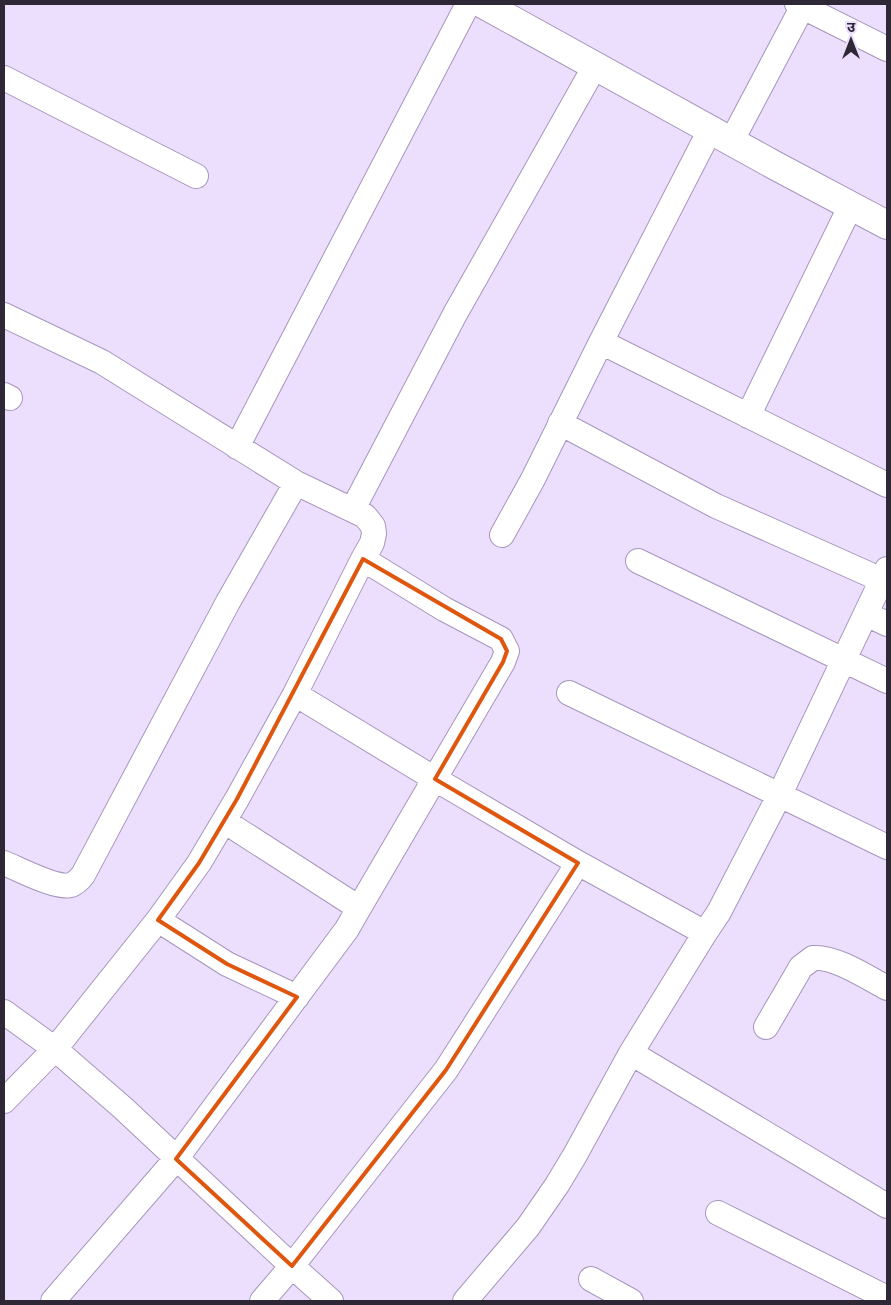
<svg xmlns="http://www.w3.org/2000/svg" width="891" height="1305" font-family="Lato,'Noto Sans Devanagari',sans-serif">
<style>
.lines{fill:none;stroke-linecap:round;stroke-linejoin:round}
.minor-casing{stroke:#a696bb;stroke-width:26}
.tertiary-casing{stroke:#a696bb;stroke-width:30}
.minor{stroke:#fff;stroke-width:24}
.tertiary{stroke:#fff;stroke-width:28}
.marked{fill:none;stroke:#df570e;stroke-width:4;stroke-linejoin:round}
</style>
<rect width="100%" height="100%" fill="#ecdffe"/>
<g class="lines">
<g class="minor-casing">
<path id="minor" d="M 797,4 L 887,49
M 4,78 L 196,176
M 731,142 L 804,4
M 4,315 L 102,362 L 296,483 L 365,516 L 373,526 L 374,534 L 372,543 L 363,559
M 601,342 L 887,485
M 4,395 L 10,398
M 748,416 L 851,205
M 560,423 L 716,506 L 882,580
M 237,447 L 468,4
M 353,509 L 455,314 L 595,66
M 502,535 L 533,479 L 601,342 L 710,130
M 638,561 L 887,681
M 866,614 L 887,624
M 569,693 L 887,847
M 224,821 L 359,908
M 4,863 C 19,869 56,889 71,885 C 76,883 80,879 83,875 L 228,602 L 296,483
M 158,920 L 227,964 L 297,997
M 4,1012 L 55,1049 L 123,1108 L 292,1266 L 262,1301
M 766,1027 L 801,967 L 813,958 C 835,956 868,978 887,988
M 631,1053 L 887,1206
M 4,1101 L 55,1049 L 158,920 L 199,863 L 237,799 L 295,694
M 718,1213 L 887,1298
M 591,1279 L 631,1301
M 53,1301 L 176,1159 L 347,929 L 359,908 L 503,662 L 507,651 L 501,639 L 444,609 L 363,559 L 295,694 L 435,779 L 578,863 L 705,933
M 331,1301 L 292,1266 L 446,1070 L 578,863
M 465,1301 L 528,1227 L 557,1185 L 575,1155 L 631,1053 L 705,933 L 719,912 L 780,794 L 887,569"/>
</g>
<g class="tertiary-casing">
<path id="tertiary" d="M 483,4 L 774,165 L 887,225"/>
</g>
<use href="#minor" class="minor"/>
<use href="#tertiary" class="tertiary"/>
</g>
<path class="marked" d="M 363,559 L 501,639 L 507,651 L 503,662 L 435,779 L 578,863 L 446,1070 L 292,1266 L 176,1159 L 297,997 L 227,964 L 158,920 L 199,863 L 237,799 Z"/>
<rect width="891" height="1305" fill="none" stroke="#2e2836" stroke-width="10"/>
<g transform="translate(851 40)" stroke="#ecdffe" stroke-width="4" paint-order="stroke">
<path d="M0-4L9 19L0 12L-9 19Z" fill="#2e2836"/>
<text y="-8" font-size="14" font-weight="bold" text-anchor="middle" fill="#2e2836">उ</text>
</g>
</svg>
